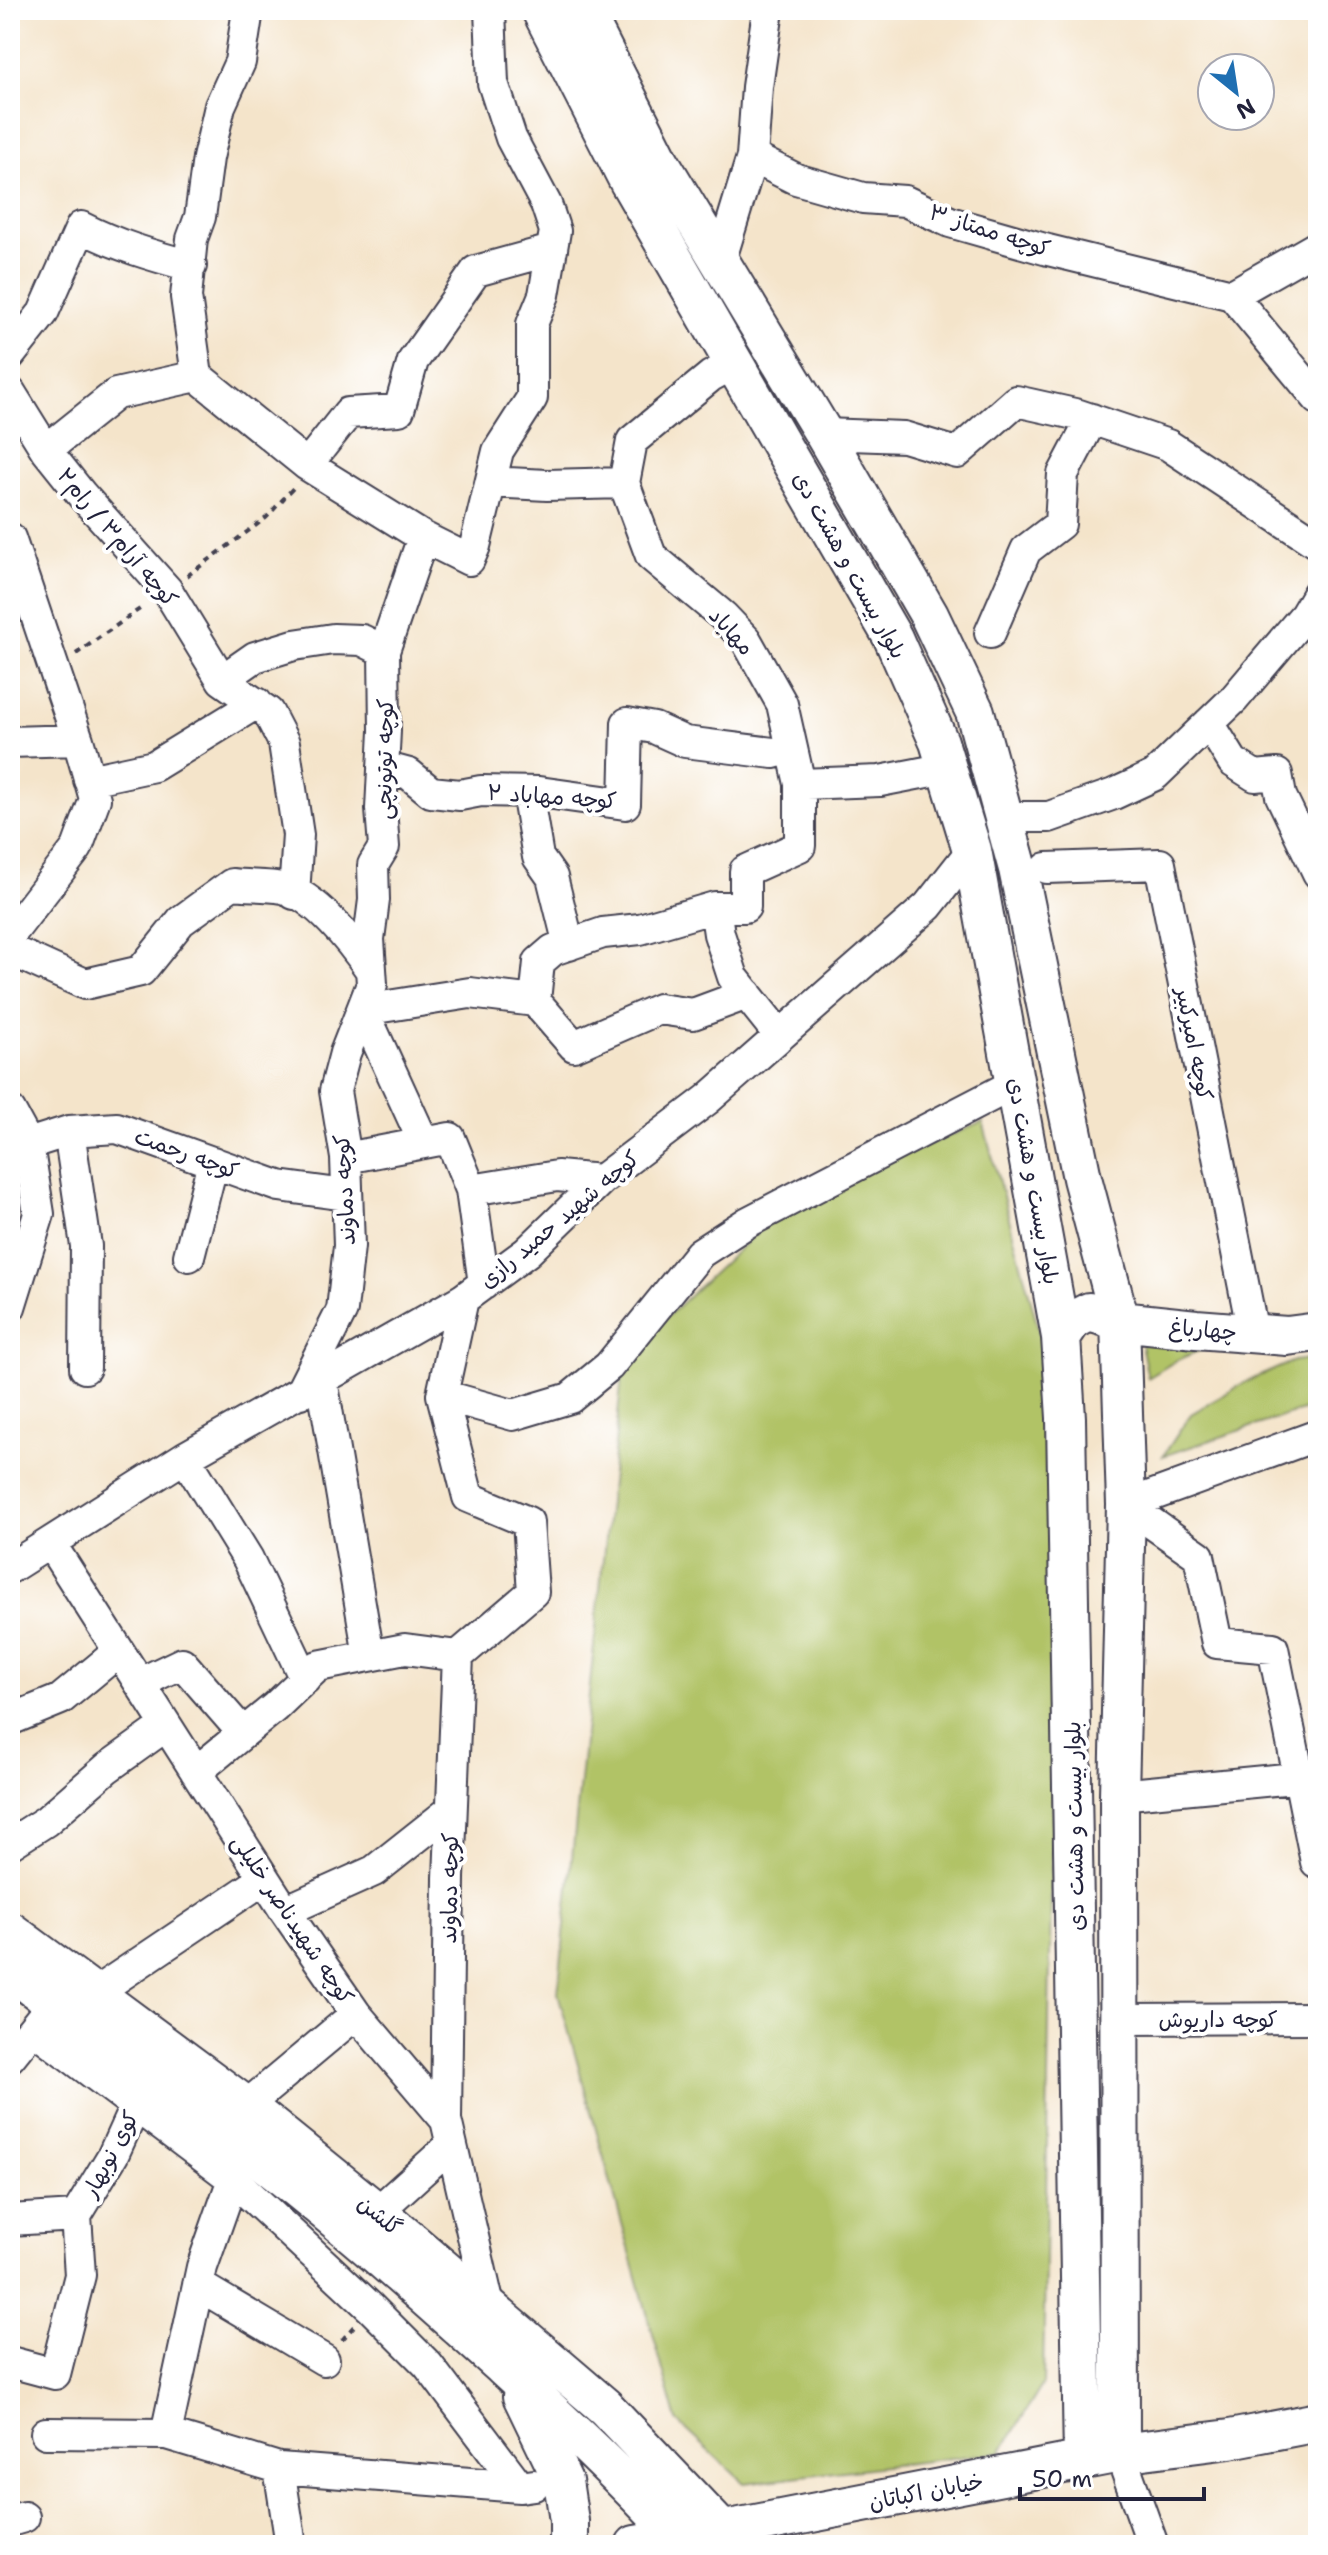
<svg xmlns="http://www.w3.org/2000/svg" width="1328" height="2555" font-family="'Shantell Sans','Playpen Sans Arabic',sans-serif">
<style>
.grass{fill:#b1c366;stroke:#6a7250;stroke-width:2}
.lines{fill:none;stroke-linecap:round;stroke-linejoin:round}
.minor-casing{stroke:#423f50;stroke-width:34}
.major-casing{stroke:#423f50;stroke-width:42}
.path{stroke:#423f50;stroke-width:4;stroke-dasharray:6 6;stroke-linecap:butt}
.minor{stroke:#fff;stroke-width:30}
.major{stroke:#fff;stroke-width:38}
.labels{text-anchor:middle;stroke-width:8;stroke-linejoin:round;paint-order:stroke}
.street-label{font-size:22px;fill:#22223b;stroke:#fff}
</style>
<rect width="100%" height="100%" fill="#fff"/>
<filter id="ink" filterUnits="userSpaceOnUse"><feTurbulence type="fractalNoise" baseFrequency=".0125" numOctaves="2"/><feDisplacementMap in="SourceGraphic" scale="16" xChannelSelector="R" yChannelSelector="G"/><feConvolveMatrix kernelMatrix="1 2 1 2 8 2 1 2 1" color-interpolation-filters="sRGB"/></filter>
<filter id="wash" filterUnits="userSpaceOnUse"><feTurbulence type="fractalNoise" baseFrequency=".006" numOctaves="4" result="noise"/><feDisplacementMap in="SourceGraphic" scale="32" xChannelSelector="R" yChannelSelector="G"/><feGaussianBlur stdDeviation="1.8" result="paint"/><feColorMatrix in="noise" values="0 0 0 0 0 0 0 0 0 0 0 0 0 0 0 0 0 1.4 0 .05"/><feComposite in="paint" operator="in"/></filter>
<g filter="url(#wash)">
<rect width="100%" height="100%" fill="#f4e4ca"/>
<path class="grass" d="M 983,1122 L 1059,1405 L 1043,2384 L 1001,2452 L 744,2483 L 677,2421 L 558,1993 L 624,1357 L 790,1201 Z
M 1137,1325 L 1226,1339 L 1177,1360 L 1148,1378 Z
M 1318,1358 L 1318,1405 L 1163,1456 L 1191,1414 L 1246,1382 L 1294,1361 Z"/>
</g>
<g filter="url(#ink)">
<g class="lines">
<g class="minor-casing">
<path id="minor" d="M 752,157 L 796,179 L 863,198 L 905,201 L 950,222 L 1048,250 L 1232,295
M 720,262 L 752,157 L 757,87 L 768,10
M 1232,295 L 1318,399
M 1232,295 L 1318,246
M 10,355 L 43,313 L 81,227 C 116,245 153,256 191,266
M 197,376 L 307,465 L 423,537 L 469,560 L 475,546 L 498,451 L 532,398 L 532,324 L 544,295 L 555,231 L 546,204 L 511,138 L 493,83 L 490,10
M 10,392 L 46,450 L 82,495 L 167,590 L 222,680 L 268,712 L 284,743 L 298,835 L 294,894
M 824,434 L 904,437 L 957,453 L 1016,401 L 1079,415 L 1168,445 L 1318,544
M 46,450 L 116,394 L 197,376 L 186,297 L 192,239 L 200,217 L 208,158 L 220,106 L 240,62 L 248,10
M 307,465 L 348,413 L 399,410 L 413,361 L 476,271 L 552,250
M 491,482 L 547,485 L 624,483
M 10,538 L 78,740 L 95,799 L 77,848 L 10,935
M 990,633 L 1026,550 L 1060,524 L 1063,474 L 1092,419
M 222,680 L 255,657 L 294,645 L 333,639 L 362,640 L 384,651
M 1209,723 L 1233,762 L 1255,776 L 1277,774 L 1281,796 L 1318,873
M 10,742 L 78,740
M 383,767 L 409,774 L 431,792 L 460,795 L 481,791 L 539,792 L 625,804 L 627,723 L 654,728 L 685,742 L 773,753 L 791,748
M 89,780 L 154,766 L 257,703
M 800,784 L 880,781 L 947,768
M 527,792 L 538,857 L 552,877 L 569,945
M 1004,817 L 1049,817 L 1114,794 L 1155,775 L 1234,699 L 1305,615 L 1318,593
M 1047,868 L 1160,864 L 1253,1333
M 715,907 L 745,907 L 745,871 L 800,846 L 800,784 L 782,704 L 746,640 L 723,616 L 651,556 L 624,483 L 632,441 L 711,376 L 735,363
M 10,950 L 85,984 L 141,971 L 181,921 L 232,884 C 249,886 267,885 283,888 C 315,895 353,944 370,969
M 535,1001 L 539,962 L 553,950 L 603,933 L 640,929 L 715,907 L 719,934 L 733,977 L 780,1036
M 10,1111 L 28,1144 L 39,1214 L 10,1307
M 69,1131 L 86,1246 L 85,1368
M 28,1144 L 69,1131 L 117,1128 L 279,1186 L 346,1195
M 346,1158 L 424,1143
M 601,1180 L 557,1176 L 471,1190 L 450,1138 L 424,1143 L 363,1010 L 470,993 L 535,1001 L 574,1046 L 659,1009 L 693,1014 L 747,994
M 471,1190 L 484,1284
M 189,1256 L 213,1162
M 322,1380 L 369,1656
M 300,1393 L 342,1310 L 349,1246 L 346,1158 L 335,1091 L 345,1053 L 372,984 L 369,939 L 374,900 L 373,865 L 384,847 L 381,809 L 385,731 L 384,651 L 423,537
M 442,1395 L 513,1415 L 570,1398 L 609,1366 L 700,1253 L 748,1222 L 1016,1083
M 185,1457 L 248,1559 L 305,1679
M 1126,1505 L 1199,1556 L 1217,1643 L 1273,1648 L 1316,1862
M 1126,1505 L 1318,1435
M 50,1543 L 285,1911 L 356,2014 L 446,2120 L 490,2310
M 10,1568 L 185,1457 L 463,1299 L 527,1252 L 601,1180 L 708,1099 L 928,906 L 972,850
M 458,1656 L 533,1592 L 528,1522 L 468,1497 L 442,1395 L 463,1299
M 140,1683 L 182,1663 L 243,1733
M 10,1720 L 61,1699 L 119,1651
M 196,1772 L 275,1707 L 318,1666 L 405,1649 L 458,1656
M 1119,1795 L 1316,1776
M 10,1844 L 46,1821 L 107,1768 L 160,1730 L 168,1728
M 285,1911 L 374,1871 L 451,1810
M 93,1994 L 264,1879
M 1119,2019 L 1318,2018
M 34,2029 L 234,2180 L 370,2307 L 428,2365 L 520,2487
M 10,2057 L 46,2012
M 246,2106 L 356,2014
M 446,2120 L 449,1878 L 458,1656
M 377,2212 L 451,2145
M 10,2220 L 76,2216
M 198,2285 L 324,2360
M 10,2362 L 55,2374 L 80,2275 L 76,2216 L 113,2155 L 142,2091
M 46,2433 L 166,2434 L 279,2468 L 520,2487 L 534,2485
M 166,2434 L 202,2267 L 239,2162
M 1120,2453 L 1153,2545
M 279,2468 L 291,2545
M 10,2521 L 24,2517"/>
</g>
<g class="major-casing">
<path id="major" d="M 541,10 L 629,182 L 893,638 L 939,742 L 972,850 L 1061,1337 L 1066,1418 L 1083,2461
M 583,10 L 660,162 L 824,434 L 929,615 L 975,712 L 1018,869 L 1082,1178 L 1120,1321 L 1126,1505 L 1119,1795 L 1120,2453
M 1061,1337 L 1072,1321 L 1089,1312 L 1120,1321 L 1196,1329 L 1287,1336 L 1318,1332
M 10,1931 L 246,2106 L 377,2212 L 605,2407 L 736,2545
M 10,1969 C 86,2030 165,2087 243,2146 C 333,2214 418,2290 502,2366 C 565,2424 627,2481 684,2545
M 522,2396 L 563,2481 L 569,2521 L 569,2545
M 635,2545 L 704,2534 L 1120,2453 L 1230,2439 L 1318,2422"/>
</g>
<path class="path" d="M 187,576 L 266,518 L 294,487
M 76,654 L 144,606
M 342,2340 L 354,2326"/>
<use href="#minor" class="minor"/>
<use href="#major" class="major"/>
</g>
</g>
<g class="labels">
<g class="street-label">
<text transform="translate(990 230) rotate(18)" y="8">کوچه ممتاز ۳</text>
<text transform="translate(118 537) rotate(50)" y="8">کوچه آرام۳ / رام۲</text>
<text transform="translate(850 565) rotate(61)" y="8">بلوار بیست و هشت دی</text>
<text transform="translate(732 631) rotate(48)" y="8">مهاباد</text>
<text transform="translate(384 759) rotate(-89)" y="8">کوچه توتونچی</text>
<text transform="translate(552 796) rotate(4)" y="8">کوچه مهاباد ۲</text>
<text transform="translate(1195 1044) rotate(79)" y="8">کوچه امیرکبیر</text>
<text transform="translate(187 1153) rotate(20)" y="8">کوچه رحمت</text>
<text transform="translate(1034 1181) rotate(80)" y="8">بلوار بیست و هشت دی</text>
<text transform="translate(344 1190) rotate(-93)" y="8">کوچه دماوند</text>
<text transform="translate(559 1219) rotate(-40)" y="8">کوچه شهید حمید رازی</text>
<text transform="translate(1203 1329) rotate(5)" y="8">چهارباغ</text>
<text transform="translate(1074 1826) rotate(-91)" y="8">بلوار بیست و هشت دی</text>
<text transform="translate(449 1888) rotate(-89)" y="8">کوچه دماوند</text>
<text transform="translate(293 1919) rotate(56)" y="8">کوچه شهیدناصر خلیلی</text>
<text x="1218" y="2027">کوچه داریوش</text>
<text transform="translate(110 2154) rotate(-62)" y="8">کوی نوبهار</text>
<text transform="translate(380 2215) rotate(40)" y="8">گلشن</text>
<text transform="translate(926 2491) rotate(-11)" y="8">خیابان اکباتان</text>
</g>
</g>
<rect width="1328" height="2555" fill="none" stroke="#fff" stroke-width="40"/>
<g transform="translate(1236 92) rotate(150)"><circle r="38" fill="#ffffff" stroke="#a7a7b1" stroke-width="2"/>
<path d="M0-6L14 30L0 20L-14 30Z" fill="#1f6fb2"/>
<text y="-12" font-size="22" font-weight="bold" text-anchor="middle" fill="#22223b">N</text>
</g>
<path d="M1020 2487v12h184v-12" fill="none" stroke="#22223b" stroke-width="4"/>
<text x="1032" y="2487" font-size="24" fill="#22223b" stroke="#ffffff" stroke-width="6" paint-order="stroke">50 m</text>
</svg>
